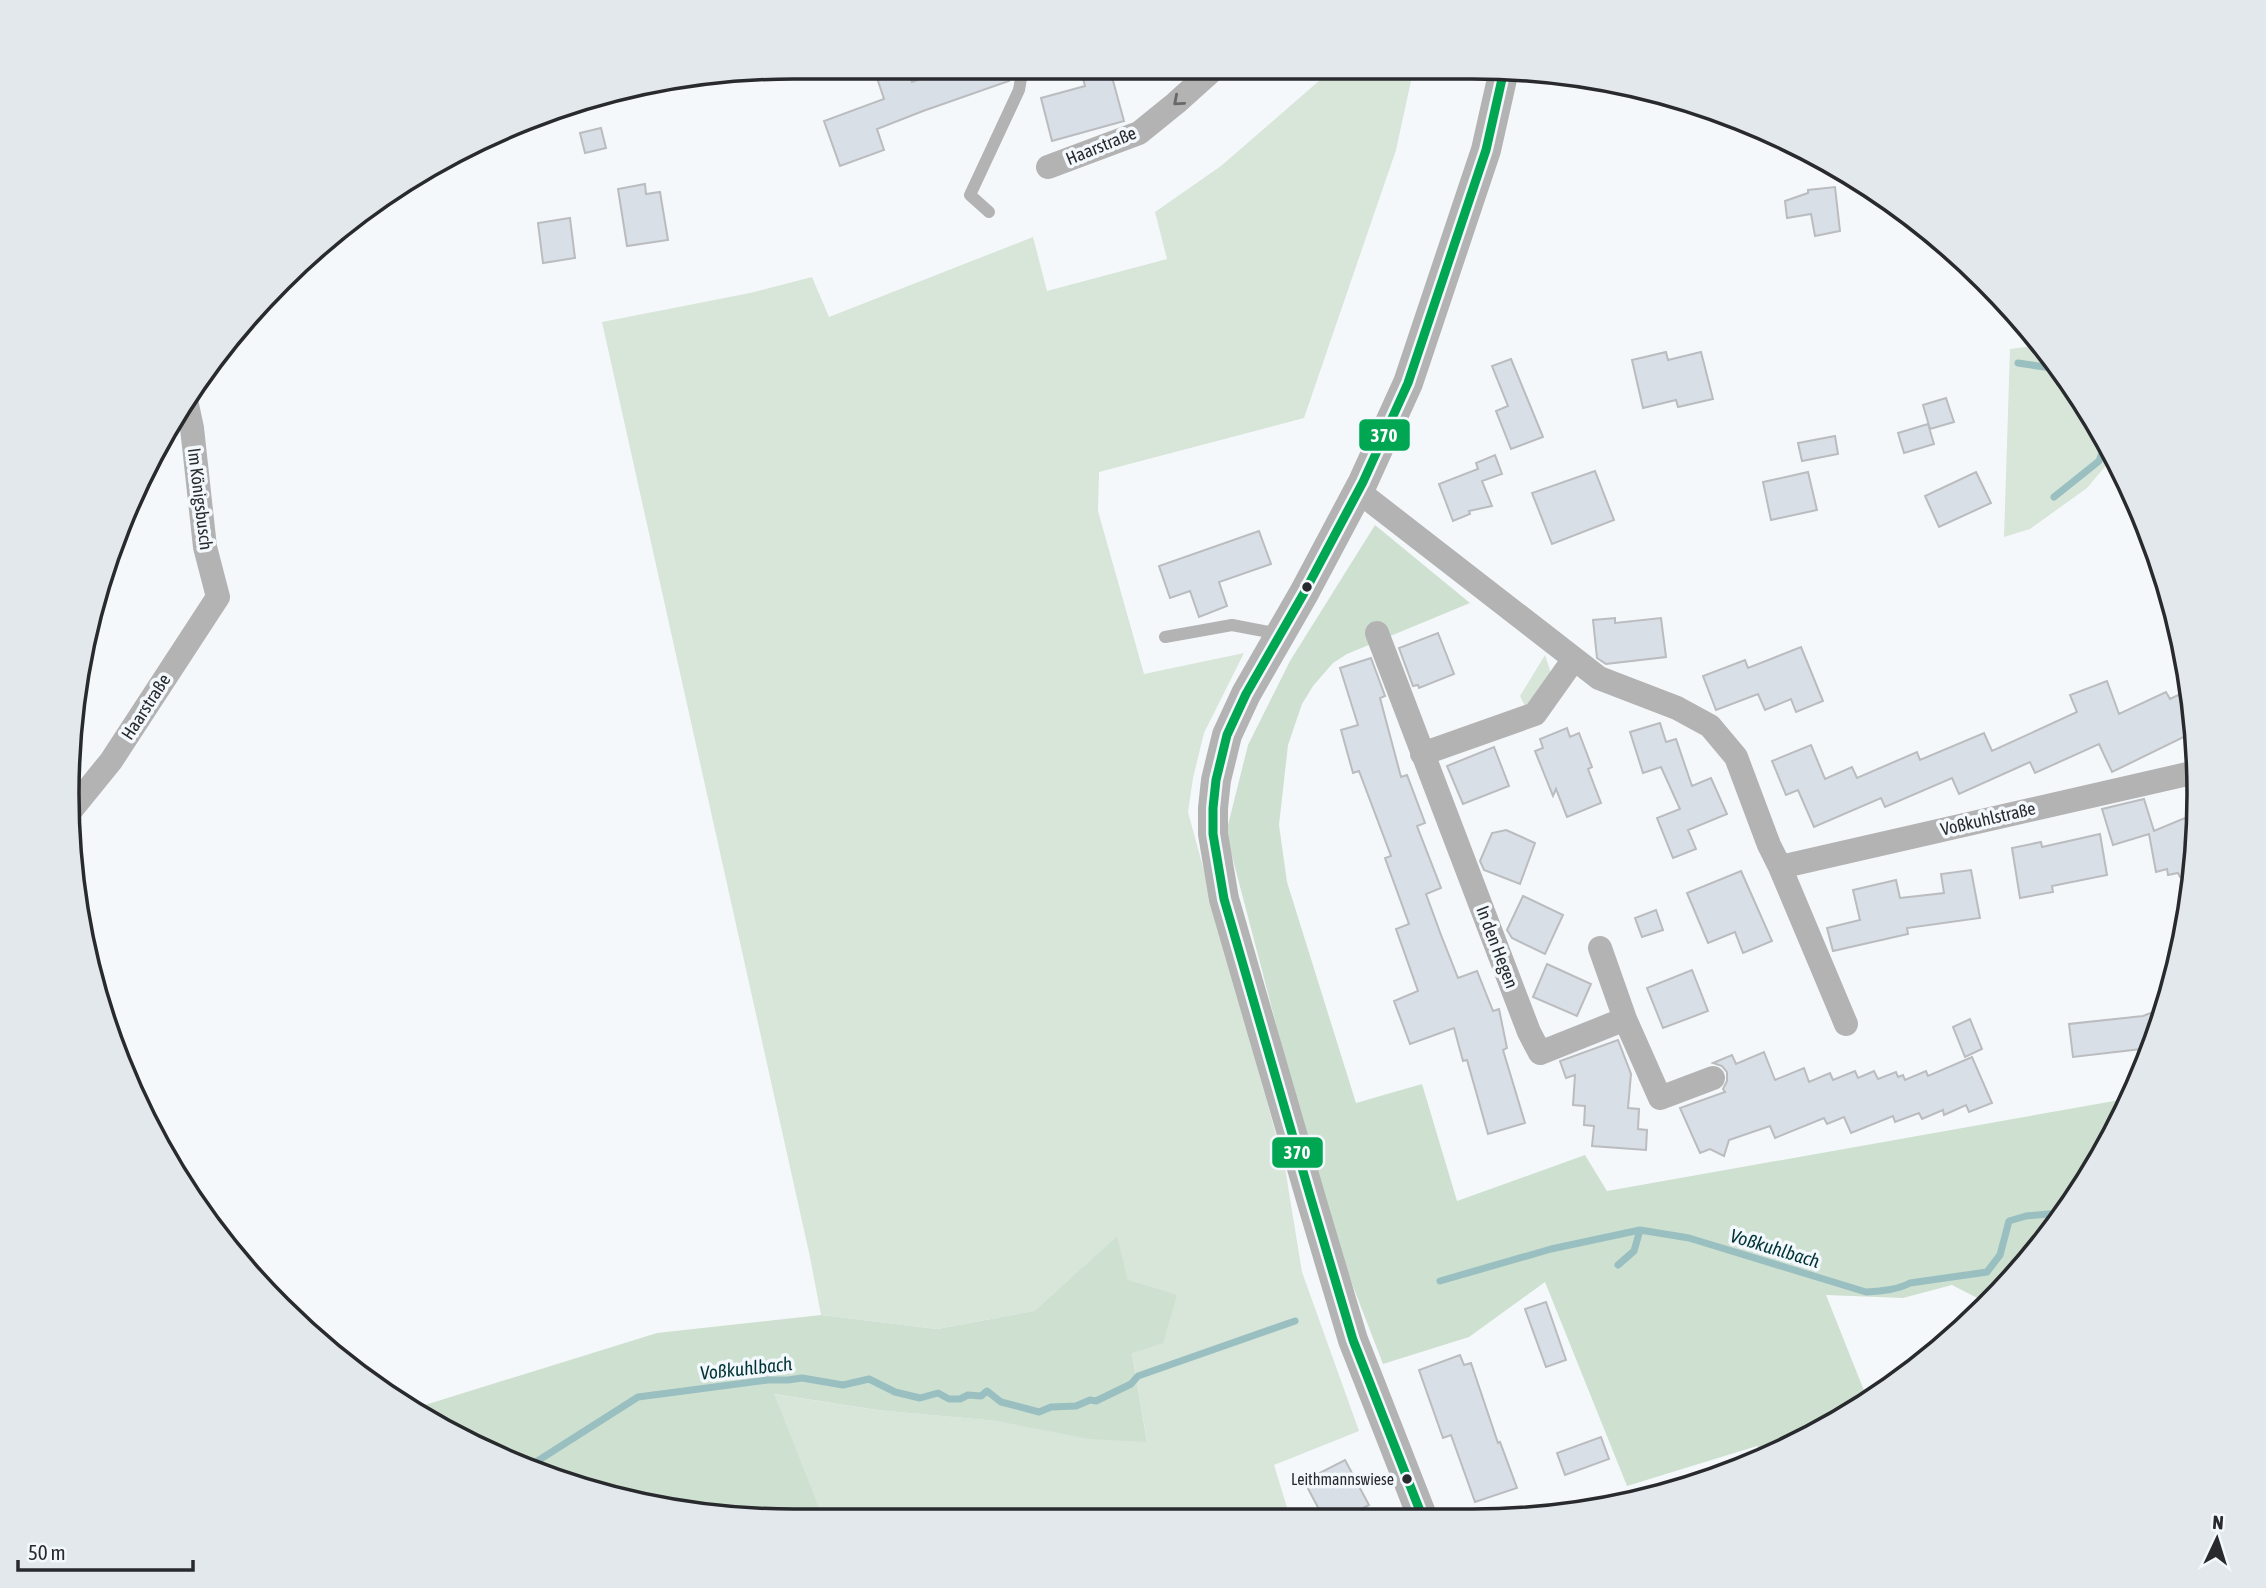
<svg xmlns="http://www.w3.org/2000/svg" width="2266" height="1588" font-family="'Asap Condensed',sans-serif">
<style>
.green{fill:#d8e5d9}
.forest{fill:#cee0d0}
.lines{fill:none;stroke-linecap:round;stroke-linejoin:round}
.stream{stroke:#99bfc1;stroke-width:7}
.building{fill:#d8dfe6;stroke:#babcbf;stroke-width:2}
.service{stroke:#b4b3b3;stroke-width:12}
.minor{stroke:#b4b3b3;stroke-width:24}
.tertiary{stroke:#b4b3b3;stroke-width:30}
.bus-1-casing{stroke:#f3f8fd;stroke-width:14}
.bus-1{stroke:#00a651;stroke-width:9}
.oneway{stroke:#67686a}
.bus-dot{fill:#282a2e;stroke:#f3f8fd;stroke-width:2.5}
.labels{text-anchor:middle;stroke-width:7;stroke-linejoin:round;paint-order:stroke}
.bus-label{font-size:16px;fill:#282a2e;stroke:#f3f8fd;text-anchor:end}
.street-label{font-size:18px;fill:#282a2e;stroke:#f3f8fd}
.water-label{font-size:19px;font-style:italic;fill:#003436;stroke:#f3f8fd}
.rim{fill:none;stroke:#282a2e;stroke-width:3.5}
.line-badge{stroke:#f3f8fd;stroke-width:2.5}
.badge-label{font-size:19px;text-anchor:middle;font-weight:bold;fill:#fff}
</style>
<rect width="100%" height="100%" fill="#f5f8fb"/>
<path class="green" d="M 1335,67 L 1414,67 L 1396,150 L 1304,418 L 1099,472 L 1098,511 L 1144,674 L 1244,653 L 1204,733 L 1193,778 L 1188,812 L 1285,1168 L 1302,1272 L 1359,1431 L 1274,1465 L 1290,1517 L 824,1520 L 773,1394 L 877,1410 L 997,1421 L 1147,1441 L 1132,1352 L 1128,1280 L 1116,1237 L 1034,1311 L 937,1329 L 821,1315 L 810,1257 L 602,322 L 750,293 L 812,277 L 829,317 L 1033,237 L 1047,291 L 1167,259 L 1155,212 L 1221,166 Z
M 2041,345 L 2102,430 L 2114,456 L 2087,488 L 2030,529 L 2004,537 L 2010,349 Z
M 1545,655 L 1553,679 L 1535,702 L 1525,706 L 1520,696 Z"/>
<path class="forest" d="M 1375,525 L 1470,603 L 1347,654 L 1333,663 L 1313,686 L 1302,704 L 1288,745 L 1279,825 L 1287,882 L 1356,1103 L 1422,1084 L 1457,1201 L 1585,1155 L 1607,1191 L 2131,1098 L 2125,1115 L 2049,1237 L 1987,1303 L 1952,1285 L 1903,1298 L 1826,1295 L 1867,1398 L 1793,1447 L 1763,1458 L 1757,1446 L 1627,1486 L 1545,1282 L 1469,1337 L 1383,1364 L 1327,1219 L 1226,833 L 1248,745 L 1290,661 Z
M 1117,1236 L 1128,1280 L 1177,1295 L 1163,1343 L 1132,1353 L 1147,1442 L 1090,1439 L 997,1421 L 877,1410 L 774,1394 L 824,1520 L 747,1520 L 606,1497 L 473,1447 L 412,1409 L 657,1333 L 821,1315 L 937,1329 L 1034,1311 Z"/>
<g class="lines">
<path class="stream" d="M 2018,363 L 2058,369
M 2054,497 L 2099,461 L 2102,453 L 2109,446
M 1618,1265 L 1634,1251 L 1640,1230
M 1440,1281 L 1551,1249 L 1640,1230 L 1689,1238 L 1866,1292 C 1881,1291 1897,1290 1910,1283 L 1987,1272 L 2000,1255 L 2009,1221 L 2026,1216 L 2060,1213 L 2068,1206
M 528,1467 L 638,1397 L 768,1380 L 788,1380 L 802,1378 L 843,1385 L 869,1379 L 895,1392 L 920,1398 L 938,1393 L 949,1399 L 960,1399 L 968,1395 L 981,1396 L 987,1391 L 1001,1402 L 1039,1412 L 1051,1407 L 1076,1406 L 1090,1400 L 1096,1401 L 1131,1384 L 1138,1376 L 1295,1321"/>
</g>
<path class="building" d="M 873,66 L 907,66 L 912,82 L 955,66 L 1003,66 L 1009,81 L 923,111 L 877,129 L 884,150 L 840,166 L 824,121 L 884,99 Z
M 1080,66 L 1109,66 L 1124,121 L 1052,141 L 1041,98 L 1085,86 Z
M 601,128 L 606,148 L 585,153 L 580,133 Z
M 645,184 L 646,194 L 660,192 L 668,240 L 627,246 L 618,189 Z
M 1835,187 L 1840,231 L 1815,236 L 1811,214 L 1787,218 L 1785,201 L 1808,193 L 1808,190 Z
M 570,218 L 575,258 L 543,263 L 538,223 Z
M 1666,352 L 1668,360 L 1701,352 L 1713,399 L 1678,407 L 1676,400 L 1643,408 L 1632,360 Z
M 1511,359 L 1543,437 L 1511,449 L 1496,411 L 1508,406 L 1492,366 Z
M 1946,398 L 1954,422 L 1930,429 L 1923,405 Z
M 1928,424 L 1934,444 L 1904,453 L 1898,433 Z
M 1835,436 L 1838,454 L 1802,461 L 1798,443 Z
M 1495,455 L 1502,474 L 1482,481 L 1492,506 L 1469,511 L 1470,514 L 1453,521 L 1439,484 L 1478,469 L 1476,463 Z
M 1595,471 L 1614,520 L 1552,544 L 1532,493 Z
M 1808,472 L 1817,510 L 1771,520 L 1763,482 Z
M 1976,472 L 1991,503 L 1939,527 L 1925,496 Z
M 1259,531 L 1271,564 L 1219,582 L 1227,606 L 1199,617 L 1190,591 L 1170,598 L 1159,566 Z
M 1615,618 L 1615,623 L 1661,618 L 1666,657 L 1606,664 L 1597,658 L 1593,620 Z
M 1438,633 L 1454,674 L 1419,688 L 1418,685 L 1413,686 L 1399,648 Z
M 1801,647 L 1823,701 L 1796,712 L 1791,699 L 1765,710 L 1758,694 L 1716,710 L 1703,676 L 1745,660 L 1748,668 Z
M 1371,658 L 1385,696 L 1380,698 L 1401,777 L 1407,775 L 1425,823 L 1417,826 L 1441,888 L 1426,894 L 1441,935 L 1458,978 L 1477,971 L 1493,1011 L 1499,1009 L 1507,1048 L 1503,1050 L 1525,1123 L 1488,1134 L 1467,1060 L 1463,1061 L 1454,1028 L 1410,1044 L 1394,1001 L 1418,991 L 1396,929 L 1409,924 L 1385,858 L 1391,856 L 1359,771 L 1353,773 L 1341,730 L 1358,725 L 1340,668 Z
M 2107,681 L 2119,714 L 2166,692 L 2170,699 L 2191,689 L 2194,732 L 2112,772 L 2099,744 L 2035,773 L 2030,762 L 1959,794 L 1952,778 L 1885,807 L 1881,798 L 1814,827 L 1798,790 L 1786,795 L 1772,761 L 1811,745 L 1825,779 L 1852,767 L 1857,778 L 1917,752 L 1920,760 L 1984,733 L 1992,751 L 2077,712 L 2070,695 Z
M 1660,723 L 1666,742 L 1676,739 L 1692,786 L 1711,778 L 1727,814 L 1688,830 L 1696,849 L 1673,858 L 1657,818 L 1680,809 L 1661,767 L 1643,773 L 1630,732 Z
M 1567,728 L 1570,737 L 1579,733 L 1592,767 L 1588,769 L 1601,803 L 1567,817 L 1556,789 L 1553,796 L 1535,751 L 1543,748 L 1540,739 Z
M 1494,747 L 1509,786 L 1463,804 L 1447,766 Z
M 2144,799 L 2154,831 L 2197,813 L 2198,841 L 2193,872 L 2180,877 L 2178,873 L 2168,875 L 2167,869 L 2156,872 L 2149,834 L 2113,845 L 2102,809 Z
M 1506,830 L 1535,843 L 1520,884 L 1484,870 L 1480,861 L 1492,833 Z
M 2100,834 L 2107,875 L 2052,886 L 2053,892 L 2020,898 L 2012,848 L 2041,842 L 2042,847 Z
M 1971,870 L 1980,918 L 1907,928 L 1908,934 L 1833,951 L 1827,928 L 1860,920 L 1853,890 L 1896,880 L 1900,898 L 1944,893 L 1941,874 Z
M 1741,871 L 1772,941 L 1743,953 L 1735,932 L 1708,943 L 1687,893 Z
M 1523,896 L 1563,915 L 1545,954 L 1512,938 L 1507,930 Z
M 1656,910 L 1663,930 L 1642,937 L 1635,918 Z
M 1547,964 L 1591,984 L 1577,1016 L 1533,997 Z
M 1692,970 L 1708,1011 L 1663,1028 L 1647,988 Z
M 2166,1007 L 2150,1048 L 2073,1057 L 2069,1024 L 2143,1016 Z
M 1970,1019 L 1982,1049 L 1965,1057 L 1953,1027 Z
M 1618,1040 L 1631,1074 L 1628,1108 L 1639,1109 L 1638,1129 L 1647,1130 L 1646,1150 L 1592,1146 L 1594,1126 L 1584,1125 L 1585,1106 L 1573,1105 L 1575,1075 L 1566,1078 L 1560,1061 Z
M 1764,1052 L 1775,1080 L 1804,1068 L 1809,1082 L 1830,1073 L 1833,1080 L 1855,1071 L 1858,1078 L 1874,1071 L 1878,1079 L 1896,1072 L 1898,1077 L 1903,1075 L 1905,1080 L 1926,1071 L 1928,1076 L 1972,1057 L 1992,1103 L 1969,1112 L 1966,1105 L 1944,1115 L 1943,1110 L 1922,1119 L 1919,1113 L 1895,1122 L 1893,1116 L 1851,1133 L 1844,1117 L 1827,1124 L 1824,1118 L 1775,1138 L 1770,1126 L 1729,1140 L 1724,1156 L 1710,1149 L 1700,1153 L 1680,1108 L 1725,1092 L 1723,1089 L 1727,1081 L 1727,1072 L 1722,1066 L 1713,1063 L 1732,1055 L 1736,1064 Z
M 1546,1302 L 1566,1360 L 1546,1367 L 1525,1309 Z
M 1460,1355 L 1464,1365 L 1471,1363 L 1498,1443 L 1500,1442 L 1517,1488 L 1475,1502 L 1451,1435 L 1443,1438 L 1419,1370 Z
M 1601,1437 L 1609,1459 L 1565,1475 L 1557,1453 Z
M 1345,1460 L 1369,1505 L 1348,1516 L 1323,1517 L 1304,1481 Z"/>
<g class="lines">
<path class="service" d="M 1162,70 L 1167,67
M 989,212 L 970,195 L 1019,90 L 1023,67
M 1165,637 L 1232,625 L 1279,634"/>
<path class="minor" d="M 1048,167 L 1139,133 L 1176,103 L 1216,67
M 1358,491 L 1599,678 L 1677,708 L 1710,726 L 1736,757 L 1769,845 L 1780,867 L 2196,772
M 1377,633 L 1529,1032 L 1540,1053 L 1625,1019 L 1660,1098 L 1713,1078
M 1422,754 L 1535,714 L 1574,659
M 68,814 L 111,761 L 218,597 L 205,547 L 192,428 L 186,400
M 1780,867 L 1846,1024
M 1600,948 L 1625,1019"/>
<path class="tertiary" d="M 1422,1516 L 1353,1340 L 1311,1199 L 1224,899 L 1213,834 L 1213,808 L 1216,780 L 1227,735 L 1246,694 L 1304,593 L 1363,482 L 1408,383 L 1486,150 L 1504,70"/>
<g class="bus-1-casing">
<path id="bus-1" d="M 1422,1516 L 1353,1340 L 1311,1199 L 1224,899 L 1213,834 L 1213,808 L 1216,780 L 1227,735 L 1246,694 L 1304,593 L 1363,482 L 1408,383 L 1486,150 L 1504,70"/>
</g>
<use href="#bus-1" class="bus-1"/>
</g>
<defs><path id="oneway-chevron" d="M-2-3.5L2.5 0L-2 3.5" fill="none" stroke-width="1.6" stroke-linecap="round" stroke-linejoin="round" transform="scale(1.75)"/></defs>
<use class="oneway" href="#oneway-chevron" transform="translate(1178 101) rotate(139)"/>
<g class="bus-dot">
<circle cx="1307" cy="587" r="6"/>
<circle cx="1407" cy="1479" r="6"/>
</g>
<g class="labels">
<g class="bus-label">
<text x="1394" y="1485">Leithmannswiese</text>
</g>
<g class="street-label">
<text transform="translate(1101 146) rotate(-22)" y="6">Haarstraße</text>
<text transform="translate(200 499) rotate(83)" y="6">Im Königsbusch</text>
<text transform="translate(146 707) rotate(-57)" y="6">Haarstraße</text>
<text transform="translate(1988 819) rotate(-13)" y="6">Voßkuhlstraße</text>
<text transform="translate(1497 947) rotate(69)" y="6">In den Hegen</text>
</g>
<g class="water-label">
<text transform="translate(1775 1248) rotate(17)" y="7">Voßkuhlbach</text>
<text transform="translate(746 1368) rotate(-6)" y="7">Voßkuhlbach</text>
</g>
</g>
<path d="M0 0H2266V1588H0ZM794 79H1472A715 715 0 0 1 2187 794V794A715 715 0 0 1 1472 1509H794A715 715 0 0 1 79 794V794A715 715 0 0 1 794 79Z" fill="#e3e8ec" fill-rule="evenodd"/>
<path class="rim" d="M794 79H1472A715 715 0 0 1 2187 794V794A715 715 0 0 1 1472 1509H794A715 715 0 0 1 79 794V794A715 715 0 0 1 794 79Z"/>
<g class="line-badge">
<rect x="1358" y="418" width="53" height="34" rx="7" fill="#00a651"/>
<rect x="1271" y="1136" width="53" height="33" rx="7" fill="#00a651"/>
</g>
<g class="badge-label">
<text x="1384" y="442">370</text>
<text x="1297" y="1159">370</text>
</g>
<g transform="translate(2217 1539) rotate(4)" stroke="#f3f8fd" stroke-width="5" paint-order="stroke">
<path d="M0-5L12 26L0 18L-12 26Z" fill="#282a2e"/>
<text y="-10" font-size="19" font-weight="bold" text-anchor="middle" fill="#282a2e">N</text>
</g>
<path d="M18 1560v10h175v-10" fill="none" stroke="#282a2e" stroke-width="3.5"/>
<text x="28" y="1560" font-size="21" fill="#282a2e" stroke="#f3f8fd" stroke-width="5" paint-order="stroke">50 m</text>
</svg>
